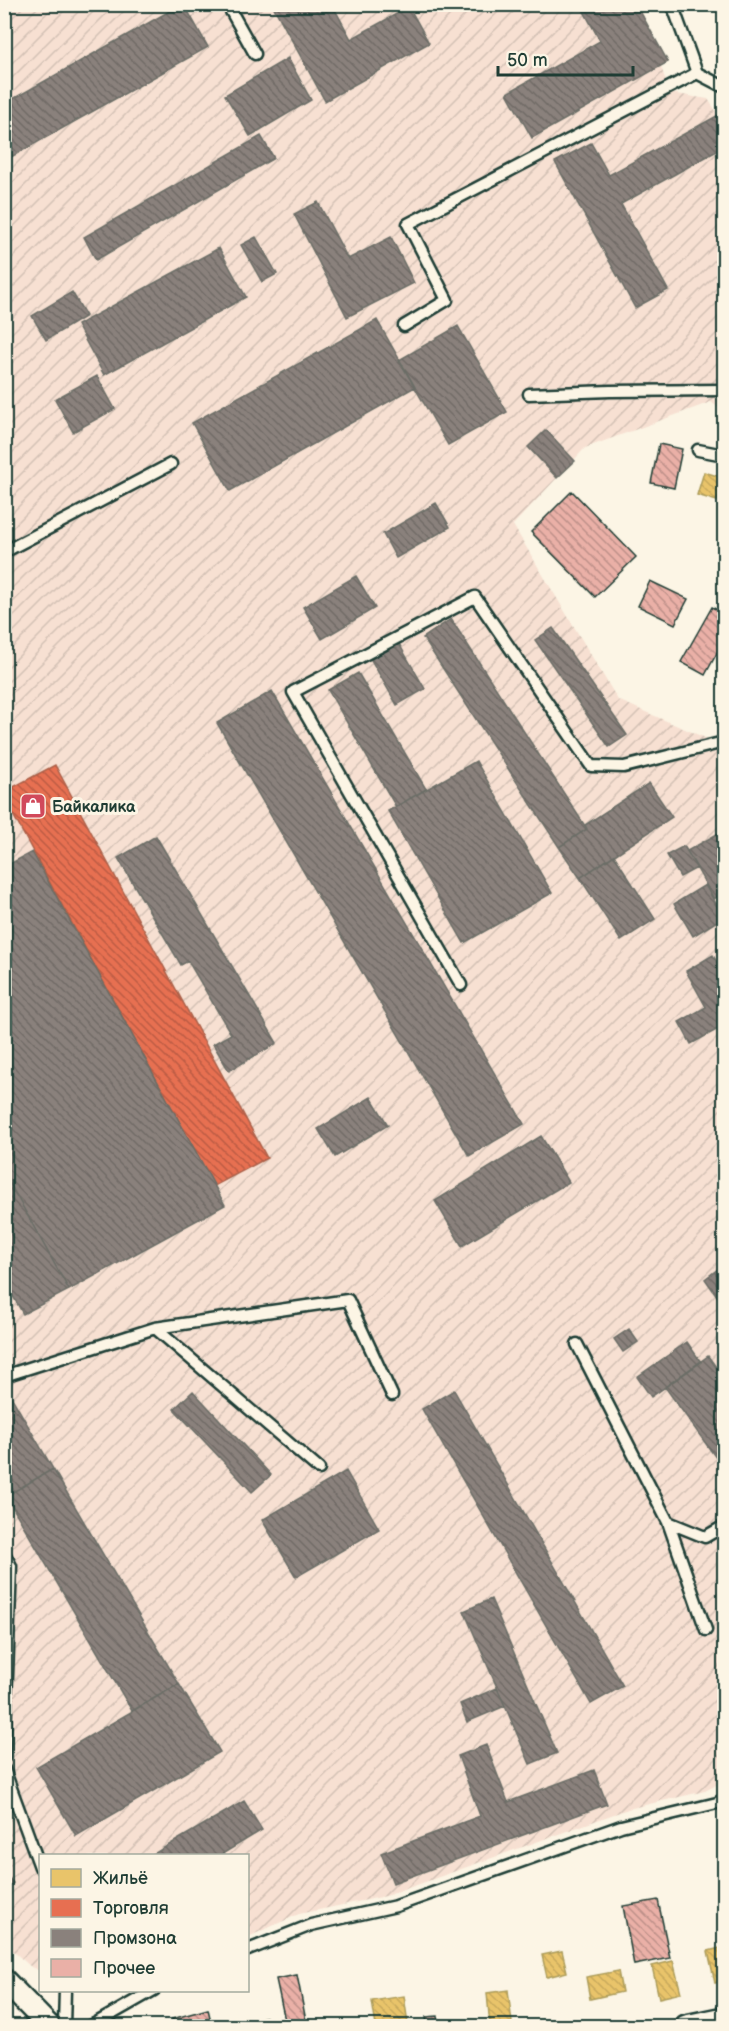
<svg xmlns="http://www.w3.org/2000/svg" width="729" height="2031" font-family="'Balsamiq Sans',sans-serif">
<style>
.industrial{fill:url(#industrial-furrows)}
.homes{fill:url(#homes-back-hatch);stroke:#ac9c5a;stroke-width:1.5}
.shops{fill:url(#shops-back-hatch);stroke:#ab6048;stroke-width:1.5}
.industry{fill:url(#industry-back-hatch);stroke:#6a6d66;stroke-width:1.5}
.building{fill:url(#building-back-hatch);stroke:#1f3d34;stroke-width:1.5}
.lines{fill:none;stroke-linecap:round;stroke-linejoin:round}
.service-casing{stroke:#1f3d34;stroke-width:15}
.minor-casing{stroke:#1f3d34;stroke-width:26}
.service{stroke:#fcf5e5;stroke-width:10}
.minor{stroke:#fcf5e5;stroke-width:21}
.labels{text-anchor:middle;stroke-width:6;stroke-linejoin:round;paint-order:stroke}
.poi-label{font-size:16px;font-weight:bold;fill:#1f3d34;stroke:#fcf5e5;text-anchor:start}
</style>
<defs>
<pattern id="industrial-furrows" width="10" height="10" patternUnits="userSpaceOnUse" patternTransform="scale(1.5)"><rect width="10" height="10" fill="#f7e0d2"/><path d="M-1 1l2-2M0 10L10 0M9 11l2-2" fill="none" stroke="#d3c1b5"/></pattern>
<pattern id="homes-back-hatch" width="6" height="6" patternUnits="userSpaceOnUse" patternTransform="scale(1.5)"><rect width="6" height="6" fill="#e9c46a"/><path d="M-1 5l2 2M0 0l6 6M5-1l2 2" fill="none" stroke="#c7a95c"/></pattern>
<pattern id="shops-back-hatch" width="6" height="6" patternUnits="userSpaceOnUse" patternTransform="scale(1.5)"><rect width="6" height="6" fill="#e76f51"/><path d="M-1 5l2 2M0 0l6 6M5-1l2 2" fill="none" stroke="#bb5c44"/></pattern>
<pattern id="industry-back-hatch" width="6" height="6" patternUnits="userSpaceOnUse" patternTransform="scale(1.5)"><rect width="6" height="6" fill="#8a817c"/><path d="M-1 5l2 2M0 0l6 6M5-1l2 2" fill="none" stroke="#706b66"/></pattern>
<pattern id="building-back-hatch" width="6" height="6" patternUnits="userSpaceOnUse" patternTransform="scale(1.5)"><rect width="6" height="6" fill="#eab0a7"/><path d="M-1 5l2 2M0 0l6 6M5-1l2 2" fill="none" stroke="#bd9089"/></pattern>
</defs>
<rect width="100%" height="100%" fill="#fcf5e5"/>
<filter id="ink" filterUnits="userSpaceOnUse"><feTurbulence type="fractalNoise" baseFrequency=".0167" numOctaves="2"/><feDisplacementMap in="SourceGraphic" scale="12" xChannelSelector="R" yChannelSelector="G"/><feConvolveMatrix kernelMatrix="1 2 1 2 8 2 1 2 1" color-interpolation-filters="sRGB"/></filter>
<g filter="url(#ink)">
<path class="industrial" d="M 4,5 L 640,5 L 670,93 L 708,99 L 724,123 L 724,412 L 711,402 L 585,448 L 513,525 L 618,700 L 724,746 L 724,1781 L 705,1791 L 628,1809 L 386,1896 L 299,1914 L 248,1937 L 248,1856 L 40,1856 L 40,1971 L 31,1967 L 4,1943 Z"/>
<path class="homes" d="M 704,472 L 724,478 L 717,501 L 697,495 Z
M 724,1947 L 724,1981 L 715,1983 L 708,1951 Z
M 562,1951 L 567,1972 L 547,1977 L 542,1955 Z
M 673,1961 L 681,1993 L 659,1998 L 652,1966 Z
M 618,1971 L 622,1992 L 590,1999 L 586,1977 Z
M 508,1990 L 512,2023 L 490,2026 L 487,1993 Z
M 404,1996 L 408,2024 L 376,2026 L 372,2001 Z"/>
<path class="shops" d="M 55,765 L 267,1158 L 214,1186 L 4,798 L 4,792 Z"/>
<path class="industry" d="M 182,4 L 184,4 L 208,47 L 4,161 L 4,104 Z
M 272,4 L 332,4 L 351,39 L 409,7 L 429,43 L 325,101 Z
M 580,4 L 636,4 L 668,62 L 532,138 L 507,93 L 600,41 Z
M 288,58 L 311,100 L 250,136 L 225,95 Z
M 724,112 L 724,147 L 621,204 L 668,290 L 635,308 L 555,162 L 591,143 L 609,175 Z
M 261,136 L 274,158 L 96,260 L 84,237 Z
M 318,202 L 348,259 L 391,237 L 414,283 L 347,317 L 294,214 Z
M 256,237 L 277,274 L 262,282 L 241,245 Z
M 219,248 L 246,297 L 104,375 L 77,325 Z
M 72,292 L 86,316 L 46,340 L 32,316 Z
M 377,320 L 415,387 L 230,491 L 192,423 Z
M 458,326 L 507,412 L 448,445 L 399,360 Z
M 97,376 L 115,409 L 73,432 L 55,399 Z
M 546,430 L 575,461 L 557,478 L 528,447 Z
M 436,503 L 450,527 L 396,558 L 383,534 Z
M 356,576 L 375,608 L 322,639 L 303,607 Z
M 451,619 L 587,829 L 559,847 L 423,638 Z
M 553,628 L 627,735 L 609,747 L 535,640 Z
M 398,642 L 425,689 L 397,705 L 370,658 Z
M 358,673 L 426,789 L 396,807 L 328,690 Z
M 272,691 L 524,1124 L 469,1156 L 217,723 Z
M 476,761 L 552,893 L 464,943 L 388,811 Z
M 649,783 L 672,817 L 580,878 L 559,847 L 587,829 L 585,825 Z
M 724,830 L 724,893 L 714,899 L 687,851 Z
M 156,836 L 277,1043 L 229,1071 L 213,1044 L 231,1034 L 188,961 L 181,965 L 118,858 Z
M 684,846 L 697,868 L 680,877 L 667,855 Z
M 32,852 L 225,1205 L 69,1290 L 4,1173 L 4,867 Z
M 614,855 L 655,919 L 621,941 L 580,878 Z
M 705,885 L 724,917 L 693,936 L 674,904 Z
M 713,955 L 724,975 L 724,1037 L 720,1028 L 691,1044 L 679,1022 L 706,1007 L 686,971 Z
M 371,1097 L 388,1125 L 335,1157 L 318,1129 Z
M 541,1136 L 569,1182 L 462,1246 L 435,1201 Z
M 4,1173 L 69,1290 L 23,1314 L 4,1280 Z
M 722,1266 L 724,1270 L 724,1306 L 705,1279 Z
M 629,1329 L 638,1342 L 623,1352 L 614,1339 Z
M 687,1342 L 701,1362 L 651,1397 L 637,1377 Z
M 708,1356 L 724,1378 L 724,1469 L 665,1387 Z
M 454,1390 L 623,1686 L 591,1704 L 422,1409 Z
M 193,1391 L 271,1475 L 252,1492 L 174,1409 Z
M 11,1396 L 53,1469 L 6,1496 L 4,1399 Z
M 53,1469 L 179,1684 L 132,1711 L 6,1496 Z
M 346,1471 L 379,1529 L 296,1577 L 262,1520 Z
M 491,1599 L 557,1753 L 530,1764 L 464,1611 Z
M 179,1684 L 220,1752 L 76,1836 L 36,1767 Z
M 497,1688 L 505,1706 L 467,1722 L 460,1704 Z
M 486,1745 L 508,1802 L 594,1770 L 607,1804 L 393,1883 L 381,1853 L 480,1816 L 458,1756 Z
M 244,1801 L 262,1830 L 219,1856 L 150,1856 Z
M 4,1872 L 13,1883 L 4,1889 Z"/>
<path class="building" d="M 659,444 L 682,449 L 674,488 L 651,483 Z
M 572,491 L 636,557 L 595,597 L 531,532 Z
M 650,581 L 688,599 L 675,624 L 638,606 Z
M 712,607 L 724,614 L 724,640 L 705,675 L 681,662 Z
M 658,1900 L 670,1958 L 634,1965 L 623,1906 Z
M 297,1975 L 307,2026 L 278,2026 L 286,2025 L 276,1979 Z
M 208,2009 L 212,2026 L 168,2026 L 174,2025 L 172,2019 Z
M 438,2016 L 439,2026 L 427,2026 L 426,2017 Z
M 266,2017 L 268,2026 L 247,2026 L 246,2020 Z"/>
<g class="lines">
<g class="service-casing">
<path id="service" d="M 227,4 L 255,54
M 672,4 L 697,73 L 724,87
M 404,326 L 447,300 L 408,224 L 697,73
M 529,394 L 610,391 L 724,390
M 698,450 L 724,455
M 4,552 L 171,464
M 461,985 L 293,692 L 475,597 L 591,766 L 624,767 L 724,742
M 155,1328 L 348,1300 L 392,1395
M 577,1344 L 668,1522 L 705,1537 L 724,1526
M 4,1376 L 155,1328 L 319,1469
M 668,1522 L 706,1630
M 4,1553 L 11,1566 L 4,1758
M 4,1769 L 40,1867
M 248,1950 L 311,1925 L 396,1906 L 621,1826 L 717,1803 L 724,1799
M 64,2026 L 65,1990
M 91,2026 L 154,1990"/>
</g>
<g class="minor-casing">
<path id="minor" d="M 4,1980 L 49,2026
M 686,2026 L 724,2018"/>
</g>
<use href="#service" class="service"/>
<use href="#minor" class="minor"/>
</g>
</g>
<defs>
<g id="shop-square" transform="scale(1.35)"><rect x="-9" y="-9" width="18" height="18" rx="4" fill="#d1495b" stroke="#fcf5e5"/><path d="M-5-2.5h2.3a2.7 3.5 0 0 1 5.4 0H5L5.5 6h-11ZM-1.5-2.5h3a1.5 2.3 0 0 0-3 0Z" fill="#fff"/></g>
</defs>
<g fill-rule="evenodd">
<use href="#shop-square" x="33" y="806"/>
</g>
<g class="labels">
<g class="poi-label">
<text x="52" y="812">Байкалика</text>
</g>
</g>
<rect width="729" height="2031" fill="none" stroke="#fcf5e5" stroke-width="24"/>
<rect x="12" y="12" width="705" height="2007" fill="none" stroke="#1f3d34" stroke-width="2" filter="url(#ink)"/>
<rect x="39" y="1854" width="210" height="138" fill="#fcf5e5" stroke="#a4ab9e" stroke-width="1.5"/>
<rect x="51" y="1869" width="30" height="18" fill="#e9c46a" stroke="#a4ab9e" stroke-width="1.5"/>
<text x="93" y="1884" font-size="18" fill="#1f3d34">Жильё</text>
<rect x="51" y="1899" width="30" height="18" fill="#e76f51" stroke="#a4ab9e" stroke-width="1.5"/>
<text x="93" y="1914" font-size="18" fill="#1f3d34">Торговля</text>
<rect x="51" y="1929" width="30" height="18" fill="#8a817c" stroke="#a4ab9e" stroke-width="1.5"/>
<text x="93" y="1944" font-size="18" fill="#1f3d34">Промзона</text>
<rect x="51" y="1959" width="30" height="18" fill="#eab0a7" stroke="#a4ab9e" stroke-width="1.5"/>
<text x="93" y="1974" font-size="18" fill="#1f3d34">Прочее</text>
<path d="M498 66v9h135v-9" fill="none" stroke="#1f3d34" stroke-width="3"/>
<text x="507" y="66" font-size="18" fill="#1f3d34" stroke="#fcf5e5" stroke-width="4.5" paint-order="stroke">50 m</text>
</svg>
